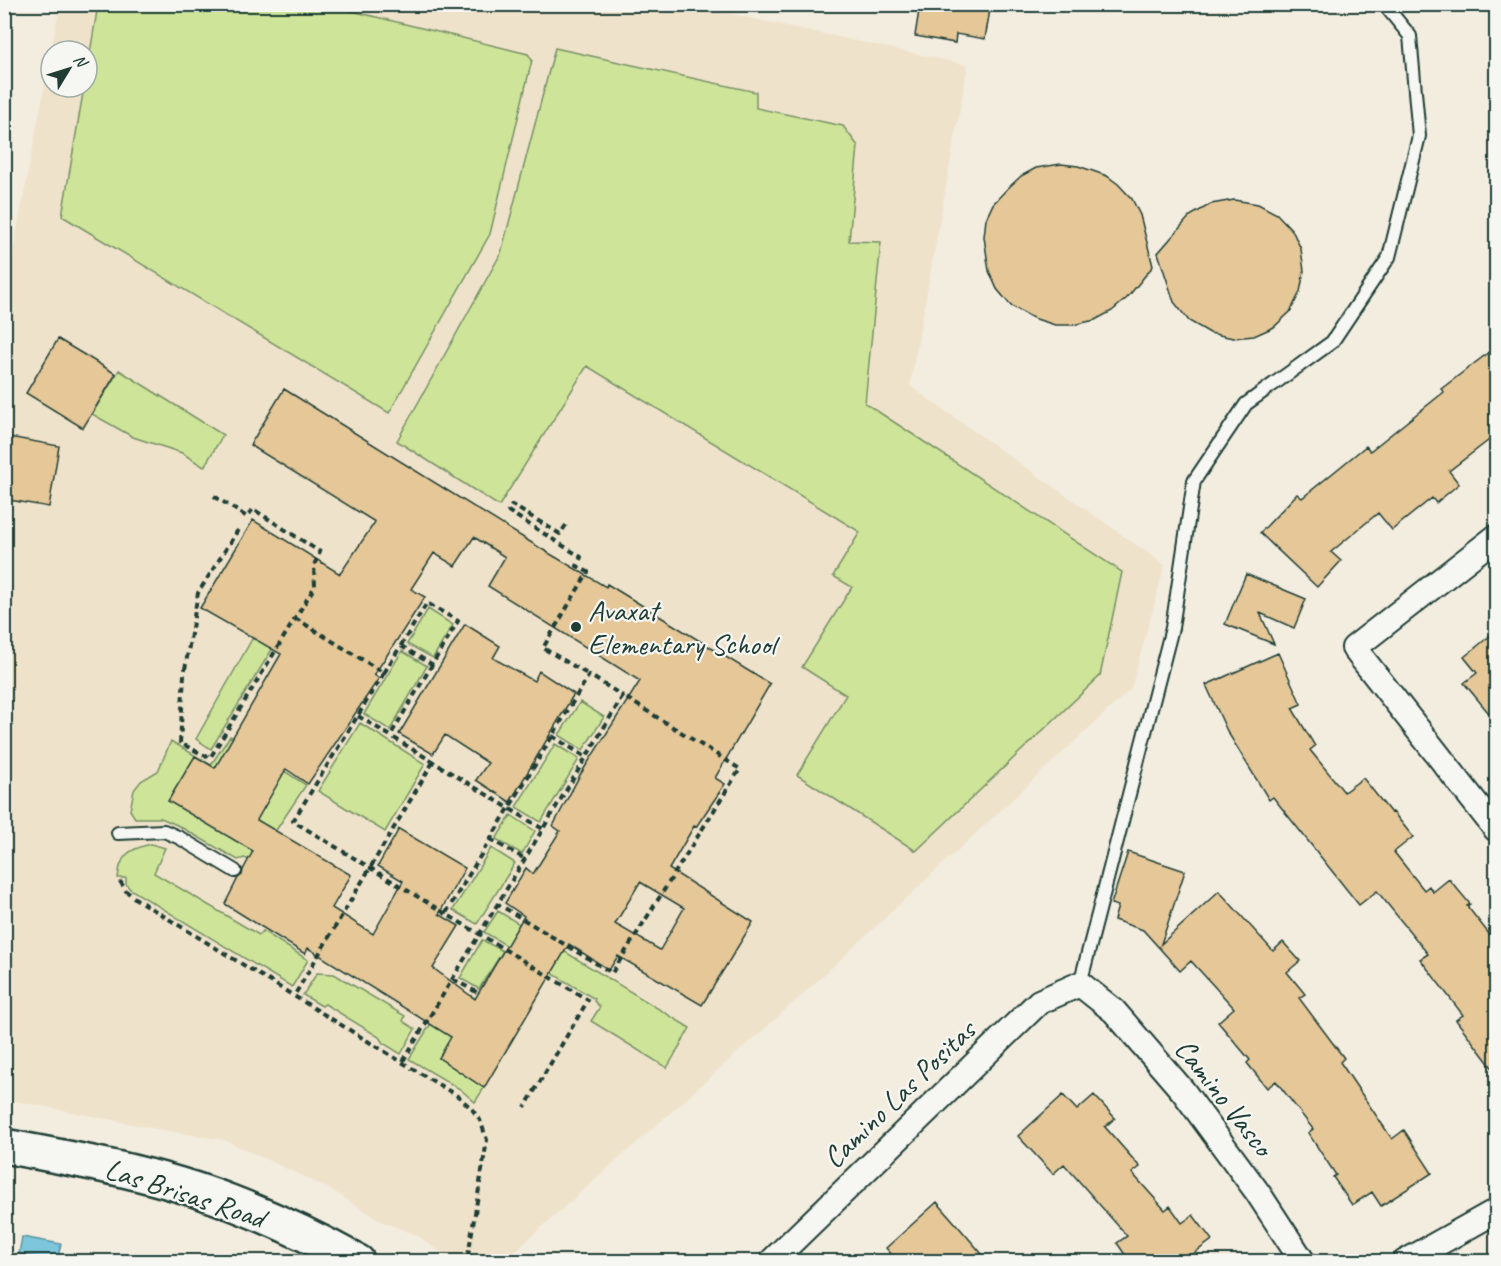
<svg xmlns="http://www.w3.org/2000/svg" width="1501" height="1266" font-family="Caveat,sans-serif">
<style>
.built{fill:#efe2ca}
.green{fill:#cee499;stroke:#769066;stroke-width:1.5}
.water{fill:#7cc7dc;stroke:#579099;stroke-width:1.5}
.building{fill:#e5c798;stroke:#1f3d34;stroke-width:1.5;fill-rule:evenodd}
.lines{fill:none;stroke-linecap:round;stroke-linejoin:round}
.lane-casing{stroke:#1f3d34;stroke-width:16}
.street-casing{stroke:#1f3d34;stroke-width:28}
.secondary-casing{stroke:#1f3d34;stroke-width:38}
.path{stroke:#1f3d34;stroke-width:4;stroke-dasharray:6 4.5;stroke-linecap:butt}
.lane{stroke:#f6f6f2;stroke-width:12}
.street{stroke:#f6f6f2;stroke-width:24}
.secondary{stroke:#f6f6f2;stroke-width:33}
.poi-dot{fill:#1f3d34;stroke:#f6f6f2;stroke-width:2}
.labels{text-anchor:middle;stroke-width:4.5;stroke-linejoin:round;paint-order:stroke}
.poi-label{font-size:30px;fill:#1f3d34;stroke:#f6f6f2;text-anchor:start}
.street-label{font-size:30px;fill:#1f3d34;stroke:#f6f6f2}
</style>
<rect width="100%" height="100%" fill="#f3ede0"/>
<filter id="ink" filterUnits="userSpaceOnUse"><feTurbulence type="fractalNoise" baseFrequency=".0167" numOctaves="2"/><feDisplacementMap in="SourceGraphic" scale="12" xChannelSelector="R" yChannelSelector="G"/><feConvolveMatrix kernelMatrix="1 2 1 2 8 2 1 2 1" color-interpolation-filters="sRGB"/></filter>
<g filter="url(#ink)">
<path class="built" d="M 60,5 L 690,5 L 968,65 L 910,386 L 1165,565 L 1131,689 L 799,998 L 504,1261 L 453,1261 L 416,1235 L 383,1222 L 328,1188 L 224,1140 L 178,1133 L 5,1099 L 5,293 L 51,53 L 51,87 L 87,87 L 87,51 L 51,51 Z"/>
<path class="green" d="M 98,5 L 327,5 L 528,54 L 532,60 L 490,234 L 389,413 L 62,216 L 84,87 L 87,87 L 87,71 Z
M 555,48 L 756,92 L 756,108 L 843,126 L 858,146 L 849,241 L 881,242 L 865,403 L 1122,572 L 1100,676 L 916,851 L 797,775 L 846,695 L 802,667 L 852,587 L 833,576 L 860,532 L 587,366 L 499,506 L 397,441 L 501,253 Z
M 119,370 L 223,435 L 204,467 L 182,453 L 133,437 L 92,414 Z
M 310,587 L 211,749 L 196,739 L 252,639 L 257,640 Z
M 428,609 L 453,625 L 433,658 L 407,644 Z
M 402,651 L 427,666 L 390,730 L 364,714 Z
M 580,702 L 604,717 L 583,750 L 559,735 Z
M 360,723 L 425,764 L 385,832 L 318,791 Z
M 230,736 L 306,785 L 255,862 L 244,858 L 238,860 L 177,825 L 161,818 L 135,818 L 130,810 L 134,790 L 141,781 L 158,771 L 171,741 L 211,765 Z
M 555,744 L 579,759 L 541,822 L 516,807 Z
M 511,815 L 535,831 L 522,854 L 496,839 Z
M 151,844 L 165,848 L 154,873 L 259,935 L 263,931 L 308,960 L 292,987 L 130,889 L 126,884 L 126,878 L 118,878 C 120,855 129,849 151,844 Z
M 491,848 L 515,863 L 477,924 L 453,910 Z
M 498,911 L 690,1028 L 667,1068 L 591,1021 L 600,1007 L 594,1001 L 595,999 L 484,932 Z
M 482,940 L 503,951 L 479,989 L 460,978 Z
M 317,973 L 334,974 L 405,1016 L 403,1021 L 415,1029 L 401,1054 L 383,1043 L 379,1037 L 325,1004 L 322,1006 L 303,995 Z
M 454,986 L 475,998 L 439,1058 L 484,1088 L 475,1102 L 460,1089 L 409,1059 Z"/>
<path class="water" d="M 22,1237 L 61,1244 L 57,1261 L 19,1254 Z"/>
<path class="building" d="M 920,4 L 991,4 L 985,39 L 956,34 L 955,43 L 915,36 Z
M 1061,164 L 1078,166 L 1090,170 L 1107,176 L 1118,184 L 1132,199 L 1140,215 L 1153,266 L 1127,298 L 1112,311 L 1095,320 L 1073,325 L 1055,325 L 1033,318 L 1011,306 L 997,289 L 989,271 L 984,237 L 986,219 L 993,204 L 1006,190 L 1021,176 L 1036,168 Z
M 1234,200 L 1258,204 L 1277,214 L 1292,230 L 1301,249 L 1304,271 L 1300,292 L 1290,312 L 1274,327 L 1254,336 L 1233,338 L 1210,333 L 1189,321 L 1174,302 L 1158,253 L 1190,216 L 1211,204 Z
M 58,339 L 116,374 L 83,428 L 26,393 Z
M 1497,346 L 1497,434 L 1449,471 L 1459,484 L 1436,503 L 1432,498 L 1392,530 L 1378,513 L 1331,552 L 1341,561 L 1317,587 L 1260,533 L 1297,494 L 1302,498 L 1366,446 L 1370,451 L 1444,392 L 1441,389 Z
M 284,389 L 540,548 L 606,587 L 607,584 L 770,684 L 715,778 L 725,784 L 696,827 L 694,826 L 669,869 L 753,922 L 702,1005 L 618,956 L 609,970 L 569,944 L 484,1088 L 439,1058 L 451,1037 L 308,948 L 305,954 L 225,904 L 238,878 L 242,875 L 243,870 L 253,851 L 168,801 L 195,756 L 215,768 L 281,654 L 200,608 L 253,520 L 340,574 L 375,522 L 250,445 ZM 474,537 L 505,557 L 488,586 L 640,681 L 580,775 L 553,826 L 560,831 L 533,874 L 526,868 L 505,903 L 524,916 L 475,999 L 433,968 L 459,926 L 439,914 L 465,868 L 399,829 L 378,866 L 403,881 L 373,934 L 332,908 L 351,875 L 257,820 L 286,769 L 308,784 L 379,678 L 374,675 L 425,597 L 411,589 L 434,553 L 455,566 ZM 640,882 L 684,908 L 660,950 L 615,924 Z
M 4,436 L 59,446 L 49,507 L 4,499 Z
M 1246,574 L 1306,599 L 1294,628 L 1260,613 L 1274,644 L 1225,624 Z
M 465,624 L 500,646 L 493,658 L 534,681 L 539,671 L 574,694 L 510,802 L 476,780 L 488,763 L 445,735 L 433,754 L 399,734 Z
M 1497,630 L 1497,723 L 1464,683 L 1477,673 L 1464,657 Z
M 1278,653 L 1301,704 L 1292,708 L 1315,746 L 1310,750 L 1344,792 L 1363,778 L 1391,813 L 1393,812 L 1413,837 L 1394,852 L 1424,890 L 1429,886 L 1433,892 L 1449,879 L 1470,904 L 1467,906 L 1497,944 L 1497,1074 L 1456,1020 L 1463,1015 L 1420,959 L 1428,954 L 1377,891 L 1359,905 L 1273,797 L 1269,800 L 1227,731 L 1206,685 Z
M 1128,852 L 1185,871 L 1161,944 L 1219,891 L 1273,951 L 1283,942 L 1300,961 L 1287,972 L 1305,994 L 1299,998 L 1344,1058 L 1340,1062 L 1392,1139 L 1404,1130 L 1432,1173 L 1381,1206 L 1372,1192 L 1352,1205 L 1333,1177 L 1336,1175 L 1308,1133 L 1313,1129 L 1276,1081 L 1267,1088 L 1247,1063 L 1250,1060 L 1218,1022 L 1234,1008 L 1191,961 L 1180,971 L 1143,930 L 1114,920 L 1118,906 L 1111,904 Z
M 1063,1095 L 1077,1110 L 1094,1095 L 1115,1118 L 1105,1127 L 1140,1167 L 1132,1173 L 1165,1210 L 1170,1206 L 1182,1223 L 1193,1215 L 1212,1240 L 1182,1262 L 1130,1262 L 1117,1243 L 1127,1236 L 1064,1164 L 1053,1174 L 1018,1136 Z
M 937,1202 L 989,1262 L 898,1262 L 886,1248 Z"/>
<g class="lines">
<g class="lane-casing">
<path id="lane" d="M 118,833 L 164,831 L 180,838 L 235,871
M 1080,984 L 1172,628 L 1194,481 L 1246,404 L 1332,342 L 1389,257 L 1419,136 L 1410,36 L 1384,4"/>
</g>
<g class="street-casing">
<path id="street" d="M 1496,537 L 1354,648 L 1496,829
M 771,1262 L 1039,1002 L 1080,984 L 1114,1011 L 1183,1091 L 1258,1193 L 1303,1262
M 1405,1262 L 1496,1211"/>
</g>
<g class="secondary-casing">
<path id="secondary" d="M 4,1146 C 80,1160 158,1174 230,1202 C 274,1219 317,1239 358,1262"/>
</g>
<path class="path" d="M 214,496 L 247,517 L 253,509 L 320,552 L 314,565 L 315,586 L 210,758 L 180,743 L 184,675 L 198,593 L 238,530
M 566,525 L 560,534 L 512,505 L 508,511 L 581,557 L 577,566 L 588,572 L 543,648 L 589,675
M 295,618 L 384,673 L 293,821 L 588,1000 L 525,1107
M 401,646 L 433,665
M 384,673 L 427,603 L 458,621 L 390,736
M 358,716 L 543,829
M 552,736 L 586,757
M 433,762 L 294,996 L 459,1097 L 471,1108 L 480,1120 L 487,1140 L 467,1262
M 490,839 L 525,859
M 120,881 L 126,891 L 136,899 L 294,996
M 446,913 L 589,675 L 623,696
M 453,979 L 478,993
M 403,1061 L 623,696 L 740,769 L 612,973 L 498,904"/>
<use href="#lane" class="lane"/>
<use href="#street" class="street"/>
<use href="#secondary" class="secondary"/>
</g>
</g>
<circle class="poi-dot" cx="576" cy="627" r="6"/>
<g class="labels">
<g class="poi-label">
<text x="588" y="620">Avaxat<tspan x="588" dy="34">Elementary School</tspan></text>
</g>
<g class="street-label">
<text transform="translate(899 1094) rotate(-44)" y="10">Camino Las Positas</text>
<text transform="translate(1224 1097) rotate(52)" y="10">Camino Vasco</text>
<text transform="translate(185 1193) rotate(18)" y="10">Las Brisas Road</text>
</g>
</g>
<rect width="1501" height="1266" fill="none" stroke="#f6f6f2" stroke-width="24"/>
<rect x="12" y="12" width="1477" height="1242" fill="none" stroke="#1f3d34" stroke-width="2" filter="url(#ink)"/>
<g transform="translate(69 69) rotate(52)"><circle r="28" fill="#f6f6f2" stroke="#a0aca6" stroke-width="1.5"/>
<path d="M0-4.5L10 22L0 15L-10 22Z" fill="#1f3d34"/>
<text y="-9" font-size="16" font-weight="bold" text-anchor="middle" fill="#1f3d34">N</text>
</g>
</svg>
